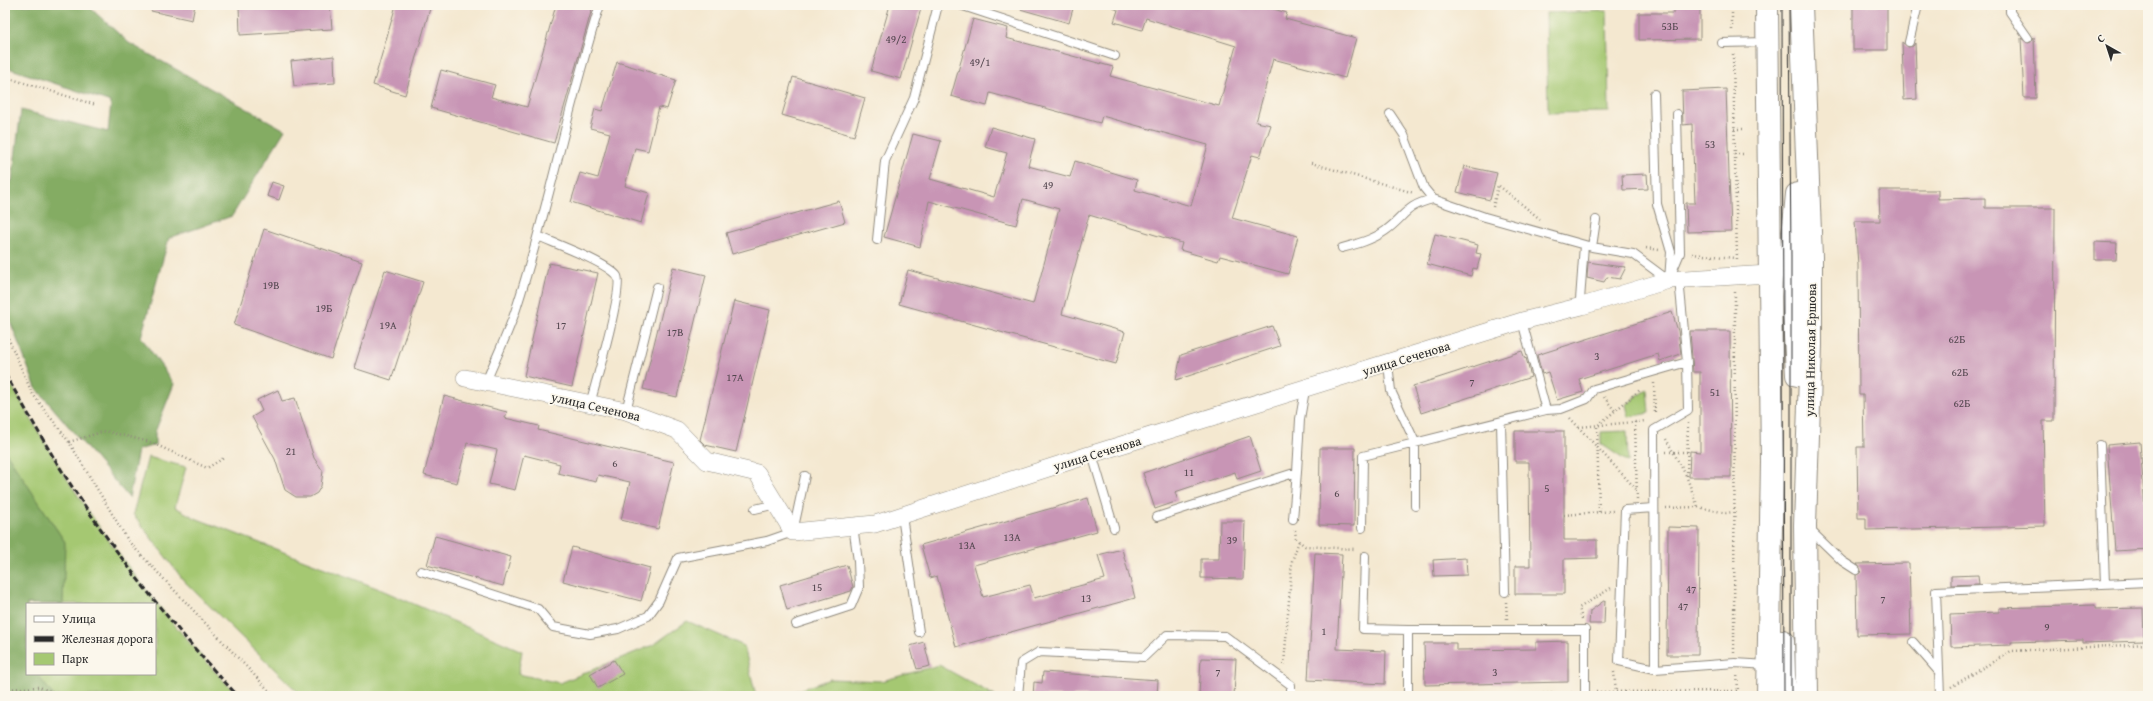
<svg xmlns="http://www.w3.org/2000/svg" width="2153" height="701" font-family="'Gentium Book Plus',serif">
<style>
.green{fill:#a5c872;stroke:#687a4e;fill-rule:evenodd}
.forest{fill:#84ac64;stroke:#586c48}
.building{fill:#c895b5}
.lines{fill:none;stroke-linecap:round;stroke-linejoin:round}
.service-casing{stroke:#908a7e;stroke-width:10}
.minor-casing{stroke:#908a7e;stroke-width:18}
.secondary-casing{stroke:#908a7e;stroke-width:24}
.path{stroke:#908a7e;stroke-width:2.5;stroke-dasharray:1 3;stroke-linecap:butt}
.service{stroke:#fff;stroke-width:8}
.minor{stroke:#fff;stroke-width:17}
.secondary{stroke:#fff;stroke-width:22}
.tram{stroke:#2b2b2b;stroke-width:1}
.rail{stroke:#2b2b2b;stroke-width:3;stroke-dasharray:6 3;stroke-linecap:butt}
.labels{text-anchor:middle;stroke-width:3.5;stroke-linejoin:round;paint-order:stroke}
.number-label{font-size:11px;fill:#52464e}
.street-label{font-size:13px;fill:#2b2b2b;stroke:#fbf7ec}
</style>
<rect width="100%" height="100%" fill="#fbf7ec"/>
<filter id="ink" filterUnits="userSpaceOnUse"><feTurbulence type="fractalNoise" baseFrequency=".025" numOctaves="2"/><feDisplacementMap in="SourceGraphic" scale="8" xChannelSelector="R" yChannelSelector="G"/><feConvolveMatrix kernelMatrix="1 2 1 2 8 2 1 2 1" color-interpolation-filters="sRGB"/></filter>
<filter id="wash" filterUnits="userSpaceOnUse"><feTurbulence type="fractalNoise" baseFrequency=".012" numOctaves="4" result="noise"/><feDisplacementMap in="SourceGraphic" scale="16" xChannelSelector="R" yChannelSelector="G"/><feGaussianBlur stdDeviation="0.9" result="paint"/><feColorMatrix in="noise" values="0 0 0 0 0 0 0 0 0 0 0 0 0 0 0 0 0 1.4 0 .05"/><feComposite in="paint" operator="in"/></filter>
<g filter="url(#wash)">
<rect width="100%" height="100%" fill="#f4e8d0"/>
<path class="green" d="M 1607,11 L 1609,112 L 1548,113 L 1546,13 Z
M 5,374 C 24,406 42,439 62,471 C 112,550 173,628 238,696 L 5,696 ZM 27,604 L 155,604 L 155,674 L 27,674 Z
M 1647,389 L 1649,413 L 1629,417 L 1626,405 Z
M 1627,431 L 1628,462 L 1601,444 L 1601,432 Z
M 148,457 L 186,467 L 175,507 L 195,518 L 377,588 L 522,651 L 518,674 L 560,683 L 653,645 L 687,621 L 744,646 L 756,696 L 302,696 L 184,581 L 133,514 Z
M 939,665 L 995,696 L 782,696 L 830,679 L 882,681 Z"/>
<path class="forest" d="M 5,5 L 87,5 L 129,43 L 285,130 L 232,216 L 169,238 L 141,337 L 174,384 L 155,432 L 155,445 L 138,450 L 129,498 L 36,388 L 5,308 L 5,185 L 12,181 L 21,110 L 108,132 L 111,102 L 5,67 Z
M 5,451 L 65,542 L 63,604 L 27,604 L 27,674 L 44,674 L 39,677 L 54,696 L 5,696 Z"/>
<g id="blocks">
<path class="building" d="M 151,5 L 195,5 L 192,20 L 151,11 Z
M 239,5 L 330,5 L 332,29 L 240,35 Z
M 396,5 L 431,5 L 405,95 L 373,85 Z
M 556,5 L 593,5 L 554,143 L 431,108 L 441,70 L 495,85 L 491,97 L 527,107 Z
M 890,5 L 922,5 L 901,79 L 871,71 Z
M 1020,5 L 1074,5 L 1069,23 L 1020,9 Z
M 1114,5 L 1234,5 L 1247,9 L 1248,5 L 1260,5 L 1287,13 L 1285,19 L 1356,38 L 1345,78 L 1273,59 L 1256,122 L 1271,125 L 1260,157 L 1252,155 L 1232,218 L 1298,236 L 1288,274 L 1220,256 L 1218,261 L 1180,250 L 1182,243 L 1089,215 L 1062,314 L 1125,332 L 1116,364 L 899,304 L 908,270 L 1033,304 L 1059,209 L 1023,199 L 1016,225 L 929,201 L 920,247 L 884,237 L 913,134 L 941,141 L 930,179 L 994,197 L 1007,153 L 985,147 L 991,127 L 1035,139 L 1028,166 L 1070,177 L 1075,161 L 1137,180 L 1135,190 L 1191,206 L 1208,145 L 1102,116 L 1100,123 L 990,93 L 987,106 L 951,96 L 973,19 L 1008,28 L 1006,38 L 1113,67 L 1110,76 L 1219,106 L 1236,46 L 1146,18 L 1142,30 L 1114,22 L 1118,10 L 1113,8 Z
M 1674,5 L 1700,5 L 1700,39 L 1639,40 L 1639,13 L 1674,13 Z
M 1853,5 L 1887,5 L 1887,50 L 1853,50 Z
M 2034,37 L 2036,98 L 2024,98 L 2021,38 L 2028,43 L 2031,42 Z
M 1902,42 L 1908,47 L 1913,46 L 1915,43 L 1917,99 L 1904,100 Z
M 334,56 L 335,83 L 294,86 L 291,61 Z
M 617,62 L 676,80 L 667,109 L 659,107 L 648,151 L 635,148 L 625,186 L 649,193 L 641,223 L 571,202 L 580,173 L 598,178 L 610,133 L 590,128 L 595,109 L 602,111 Z
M 793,77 L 865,98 L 854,136 L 782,115 Z
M 1726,89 L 1731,231 L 1687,232 L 1686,203 L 1695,203 L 1692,124 L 1683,125 L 1682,91 Z
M 1464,166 L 1497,173 L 1490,200 L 1457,192 Z
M 1647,174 L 1648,189 L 1623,190 L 1622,175 Z
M 272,182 L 284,186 L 279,200 L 267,196 Z
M 1879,190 L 1938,190 L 1938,199 L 1985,198 L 1985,208 L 2055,208 L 2054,421 L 2043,421 L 2045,526 L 1866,530 L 1866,518 L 1858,518 L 1857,447 L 1864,447 L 1863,395 L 1859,395 L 1858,265 L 1855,221 L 1880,221 Z
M 839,201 L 845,222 L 732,254 L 726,233 Z
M 264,229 L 362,262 L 331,359 L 234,325 Z
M 1435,234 L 1478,245 L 1476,253 L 1481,254 L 1477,269 L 1473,268 L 1471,276 L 1427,264 Z
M 2095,242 L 2117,243 L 2116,260 L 2095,260 Z
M 1588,262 L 1615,266 L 1626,267 L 1620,279 L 1607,277 L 1604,282 L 1587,278 Z
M 549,263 L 598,273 L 572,387 L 524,376 Z
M 673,267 L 706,275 L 677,397 L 643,389 Z
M 385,270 L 423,282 L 391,380 L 354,368 Z
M 734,301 L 770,310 L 736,452 L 705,445 L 700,440 Z
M 1672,312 L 1678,331 L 1681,354 L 1660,361 L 1658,354 L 1579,379 L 1583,392 L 1557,400 L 1548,372 L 1542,374 L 1537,355 Z
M 1272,326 L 1280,346 L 1176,380 L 1181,355 Z
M 1690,331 L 1730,331 L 1731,477 L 1689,477 L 1690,451 L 1700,452 L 1700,372 L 1693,372 Z
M 1522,351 L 1525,359 L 1526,358 L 1531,377 L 1421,413 L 1413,386 Z
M 278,390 L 282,401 L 295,398 L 314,458 L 323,471 L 321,486 L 317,493 L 310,497 L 296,497 L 285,490 L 275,459 L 252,417 L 262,411 L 257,400 Z
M 444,396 L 507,412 L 505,418 L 539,426 L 538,430 L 674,462 L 658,529 L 621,520 L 630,482 L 598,475 L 596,482 L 558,473 L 560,464 L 524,455 L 515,490 L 489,484 L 497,450 L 467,443 L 457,483 L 424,475 Z
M 1515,431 L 1564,431 L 1564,540 L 1597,540 L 1597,558 L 1564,559 L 1564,594 L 1515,594 L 1515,566 L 1530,566 L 1529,462 L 1515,462 Z
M 1250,436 L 1261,471 L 1237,479 L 1235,472 L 1175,492 L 1178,501 L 1155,509 L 1143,473 Z
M 2140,442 L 2148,549 L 2115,551 L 2107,445 Z
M 1320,448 L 1355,448 L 1354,526 L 1319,525 Z
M 1088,498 L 1097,531 L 974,565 L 983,597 L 1030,585 L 1034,598 L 1105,579 L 1098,555 L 1122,549 L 1135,598 L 956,647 L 937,576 L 930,578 L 921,545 Z
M 1220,521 L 1245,521 L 1243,579 L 1201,578 L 1201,559 L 1219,559 Z
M 1668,527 L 1699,528 L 1698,655 L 1667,655 Z
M 435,536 L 511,557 L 503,586 L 427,565 Z
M 572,547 L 650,568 L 641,601 L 563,581 Z
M 1315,553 L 1342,554 L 1337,649 L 1386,651 L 1385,684 L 1308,680 Z
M 1466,558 L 1467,575 L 1434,576 L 1433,560 Z
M 1909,563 L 1911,634 L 1857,635 L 1856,575 L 1860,573 L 1861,570 L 1857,564 Z
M 847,565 L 853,587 L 851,591 L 787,610 L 780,585 Z
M 1978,575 L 1979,584 L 1951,585 L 1951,576 Z
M 1605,600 L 1604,624 L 1589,624 L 1590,611 Z
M 2095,605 L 2095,609 L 2143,608 L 2144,641 L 2083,643 L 2083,640 L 2011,642 L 2011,645 L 1951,647 L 1950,614 L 1999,612 L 1999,608 Z
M 1568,641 L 1568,682 L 1425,685 L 1424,643 L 1456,643 L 1456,650 L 1536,649 L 1536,642 Z
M 924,642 L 930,666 L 917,669 L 910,646 Z
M 1201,658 L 1236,659 L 1234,696 L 1199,696 Z
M 614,660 L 623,674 L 598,688 L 590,674 Z
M 1043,672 L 1158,680 L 1157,696 L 1033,696 L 1034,682 L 1042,683 Z"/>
</g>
</g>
<g filter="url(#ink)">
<use href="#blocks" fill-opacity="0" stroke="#908a7e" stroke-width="1"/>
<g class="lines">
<g class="service-casing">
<path id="service" d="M 960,5 L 1115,56
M 2010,5 L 2010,12 L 2028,38
M 1909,42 L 1918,5
M 1722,43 L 1767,42
M 1654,94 L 1657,204 L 1671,252 L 1669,280
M 1390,114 L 1404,135 L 1424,188 L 1433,199 L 1485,217 L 1592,247 L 1633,254 L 1668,280
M 537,240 L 538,236 C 556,244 606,262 617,276 C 624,286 595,386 590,404
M 877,240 L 885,161 L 914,98 L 938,5
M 1592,247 L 1596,220
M 1342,248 C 1357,244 1372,240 1385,231 C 1406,216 1404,206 1433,199
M 1672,272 L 1680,253 L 1677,114
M 1582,306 L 1580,300 L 1584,245
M 1522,321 L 1546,410 L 1561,409 L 1587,399 L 1594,389 L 1687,362
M 1388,363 L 1391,391 L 1415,442 L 1415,506
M 486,382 C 496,357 509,332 517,306 C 549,207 568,104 600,5
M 626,411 L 657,287
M 1501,422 L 1505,592
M 2100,445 L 2105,584
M 1092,454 L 1114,528
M 1654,508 L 1625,510 L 1619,661 L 1655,669 L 1735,663 L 1768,665
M 755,509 L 776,504
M 902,516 L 919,632
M 1157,517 L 1297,472 L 1300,419 L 1305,390
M 1293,519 L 1297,472
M 1362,528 L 1363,456 L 1546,410
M 1808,528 L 1842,561 L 1856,570
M 1365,556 L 1363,629 L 1408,630
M 421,571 L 538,609 L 553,627 L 590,634 L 618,629 L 648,616 L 659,601 L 678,558 L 767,541 L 793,532 L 805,476
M 796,624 L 851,606 L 859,587 L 858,561 L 853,526
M 1913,642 L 1939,672
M 1655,669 L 1654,430 L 1688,410 L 1687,362 L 1679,279
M 1018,696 L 1021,663 L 1039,652 L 1144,657 L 1167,635 L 1225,636 L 1291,685 L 1291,696
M 1408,696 L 1408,630 L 1585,630 L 1585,696
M 1940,696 L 1936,591 L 2148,582"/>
</g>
<g class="minor-casing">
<path id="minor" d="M 465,378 L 626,411 L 677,430 L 707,461 L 757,473 L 793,532 L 875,524 L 1092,454 L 1522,321 L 1582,306 L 1669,280 L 1769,274"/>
</g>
<g class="secondary-casing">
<path id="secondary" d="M 1767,5 L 1772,462 L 1768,696
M 1801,5 L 1811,257 L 1811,345 L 1805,525 L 1807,696
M 1797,194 L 1791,257 L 1797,375
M 1783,641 L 1784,676 L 1786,696"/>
</g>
<path class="path" d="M 1732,5 L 1732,31
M 1733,54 L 1737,261
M 5,77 L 96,105
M 1734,129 L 1743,129
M 1734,154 L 1743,154
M 1311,163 L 1414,193
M 1493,207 L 1498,185 L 1540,219
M 1646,248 L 1659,250
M 1692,254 L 1735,258
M 5,331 L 32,393 L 69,442 L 129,542 L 274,696
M 1654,383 L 1655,415
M 1604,397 L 1615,411
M 1570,418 L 1636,489
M 1635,422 L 1637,499
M 1688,423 L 1687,478 L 1698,507
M 1579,427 L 1646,421
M 1666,439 L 1687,477
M 69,442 L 105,431 L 150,442 L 207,468 L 224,458
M 1666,452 L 1688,452
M 1666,508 L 1698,507 L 1726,513 L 1733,512
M 1599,512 L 1597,426 L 1641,389
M 1564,515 L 1613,511
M 1295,530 L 1296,539 L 1305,546 L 1355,549
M 1506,602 L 1507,619
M 1582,619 L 1579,608 L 1611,588
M 1734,653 L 1735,292
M 1284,665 L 1292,561 L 1299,541
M 1614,672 L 1616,691
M 1951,687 L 2011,651 L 2148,644
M 5,689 L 39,687 L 63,696
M 1596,692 L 1738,691 L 1737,673
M 1491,696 L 1573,693"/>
<use href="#service" class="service"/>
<use href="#minor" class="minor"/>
<use href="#secondary" class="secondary"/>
<path class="tram" d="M 1782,5 L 1784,696
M 1789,5 L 1791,257 L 1791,696"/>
<path class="rail" d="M 5,374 C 24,406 42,439 62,471 C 112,550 173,628 238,696"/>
</g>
</g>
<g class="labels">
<g class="number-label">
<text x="1670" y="30">53Б</text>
<text x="896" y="43">49/2</text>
<text x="980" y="66">49/1</text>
<text x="1710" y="148">53</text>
<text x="1048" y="189">49</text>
<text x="271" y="289">19В</text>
<text x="324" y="312">19Б</text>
<text x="388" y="329">19А</text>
<text x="561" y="329">17</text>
<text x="675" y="336">17В</text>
<text x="1957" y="343">62Б</text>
<text x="1597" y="360">3</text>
<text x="1960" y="376">62Б</text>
<text x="735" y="381">17А</text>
<text x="1472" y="386">7</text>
<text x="1715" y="396">51</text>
<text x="1962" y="407">62Б</text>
<text x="291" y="455">21</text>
<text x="615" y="467">6</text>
<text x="1189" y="476">11</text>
<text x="1547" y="492">5</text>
<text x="1337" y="497">6</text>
<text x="1012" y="541">13А</text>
<text x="1232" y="544">39</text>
<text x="967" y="549">13А</text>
<text x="817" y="591">15</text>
<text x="1691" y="593">47</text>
<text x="1086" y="602">13</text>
<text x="1883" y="603">7</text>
<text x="1683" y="610">47</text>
<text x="2047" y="631">9</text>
<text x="1324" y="635">1</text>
<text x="1218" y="676">7</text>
<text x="1495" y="676">3</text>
</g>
<g class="street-label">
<text transform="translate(1810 350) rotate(-89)" y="5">улица Николая Ершова</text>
<text transform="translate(1406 358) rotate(-17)" y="5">улица Сеченова</text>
<text transform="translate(596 406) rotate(13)" y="5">улица Сеченова</text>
<text transform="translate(1097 453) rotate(-17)" y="5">улица Сеченова</text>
</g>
</g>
<rect width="2153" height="701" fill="none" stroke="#fbf7ec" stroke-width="20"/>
<rect x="26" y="603" width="130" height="72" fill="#fbf7ec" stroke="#a8a59f"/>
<rect x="34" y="616" width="20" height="6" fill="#ffffff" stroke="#a8a59f"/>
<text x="62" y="623" font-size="12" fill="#2b2b2b">Улица</text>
<rect x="34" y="636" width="20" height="6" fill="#2b2b2b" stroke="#a8a59f"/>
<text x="62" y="643" font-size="12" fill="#2b2b2b">Железная дорога</text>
<rect x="34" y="653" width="20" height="12" fill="#a5c872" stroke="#a8a59f"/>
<text x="62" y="663" font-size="12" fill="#2b2b2b">Парк</text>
<g transform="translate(2107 46) rotate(321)" stroke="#fbf7ec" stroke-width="3" paint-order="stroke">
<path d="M0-3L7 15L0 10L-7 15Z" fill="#2b2b2b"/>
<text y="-6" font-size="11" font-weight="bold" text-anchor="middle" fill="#2b2b2b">С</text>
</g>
</svg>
